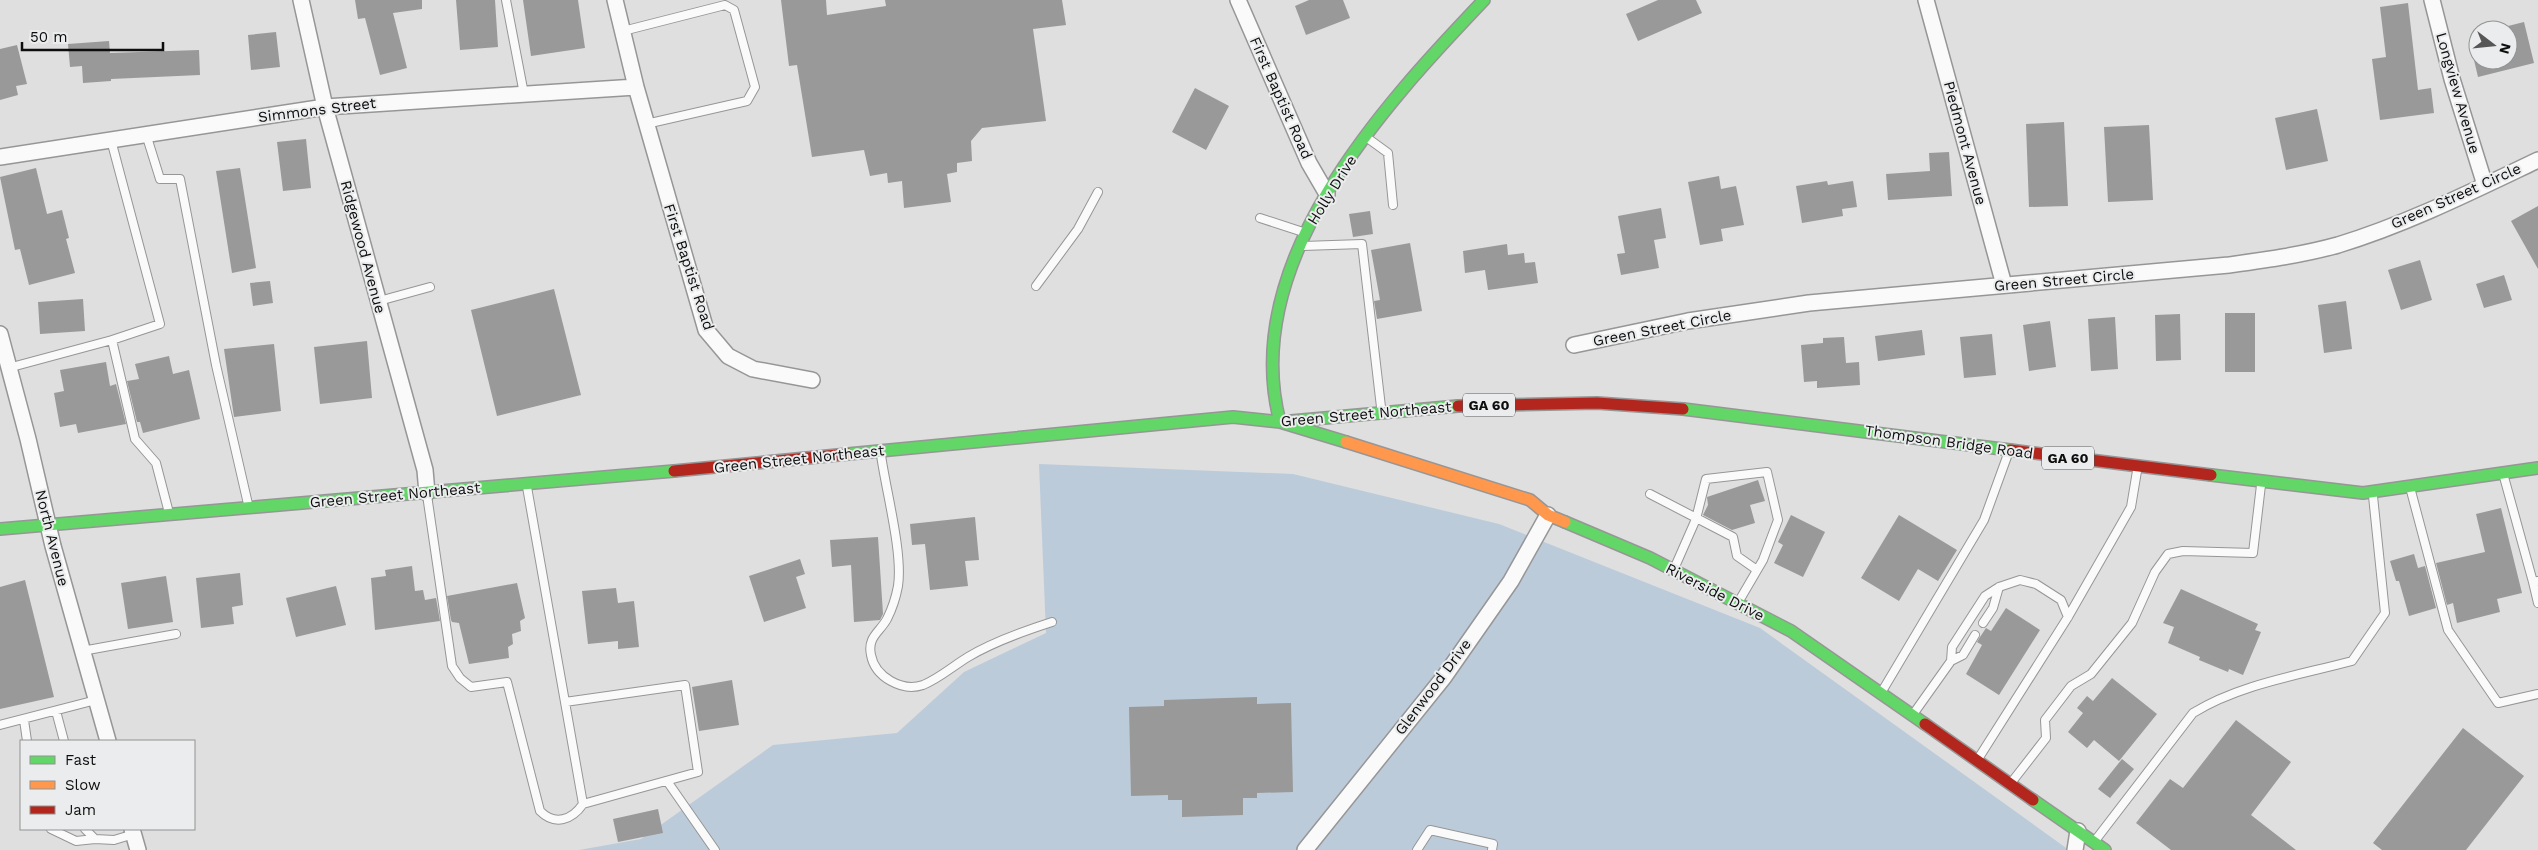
<svg xmlns="http://www.w3.org/2000/svg" width="2538" height="850" font-family="'Work Sans',sans-serif">
<style>
.green{fill:#bccbda}
.building{fill:#999}
.lines{fill:none;stroke-linecap:round;stroke-linejoin:round}
.lane-casing{stroke:#969696;stroke-width:10}
.street-casing{stroke:#969696;stroke-width:18}
.fast-casing{stroke:#969696;stroke-width:14}
.slow-casing{stroke:#969696;stroke-width:14}
.jam-casing{stroke:#969696;stroke-width:14}
.lane{stroke:#fafafa;stroke-width:8}
.street{stroke:#fafafa;stroke-width:15}
.fast{stroke:#63d668;stroke-width:11}
.slow{stroke:#ff974d;stroke-width:11}
.jam{stroke:#b3261e;stroke-width:11}
.labels{text-anchor:middle;stroke-width:4;stroke-linejoin:round;paint-order:stroke}
.shield{fill:#ebeced;stroke:#505050;stroke-width:1}
.shield-label{font-size:14px;font-weight:bold;fill:#0d0d0d}
.street-label{font-size:15px;fill:#0d0d0d;stroke:#ebeced}
</style>
<rect width="100%" height="100%" fill="#dfdfdf"/>
<path class="green" d="M 1039,464 L 1293,474 L 1499,524 L 1760,628 L 2069,850 L 579,850 L 641,839 L 773,745 L 897,733 L 964,672 L 1046,633 Z"/>
<path class="building" d="M 355,0 L 422,0 L 422,9 L 393,13 L 407,68 L 380,75 L 365,18 L 358,19 Z
M 456,0 L 495,0 L 498,47 L 460,50 Z
M 523,0 L 578,0 L 585,48 L 531,56 Z
M 781,0 L 826,0 L 827,15 L 886,6 L 885,0 L 1062,0 L 1066,25 L 1033,29 L 1046,121 L 982,128 L 971,141 L 972,161 L 957,163 L 957,172 L 947,174 L 951,202 L 904,208 L 902,181 L 888,183 L 887,173 L 870,176 L 864,150 L 812,157 L 797,65 L 789,66 Z
M 1309,0 L 1343,0 L 1350,18 L 1306,35 L 1295,6 Z
M 1658,0 L 1696,0 L 1702,13 L 1638,41 L 1626,14 Z
M 2408,3 L 2418,90 L 2431,88 L 2434,113 L 2380,120 L 2372,59 L 2386,57 L 2380,7 Z
M 2524,22 L 2534,63 L 2478,77 L 2474,60 L 2508,60 L 2508,26 Z
M 276,32 L 280,67 L 251,70 L 248,35 Z
M 109,41 L 110,53 L 199,50 L 200,75 L 111,79 L 111,81 L 83,83 L 82,66 L 70,67 L 68,44 Z
M 17,45 L 27,84 L 16,86 L 18,95 L 0,100 L 0,49 Z
M 1195,88 L 1229,106 L 1206,150 L 1172,132 Z
M 2317,109 L 2328,161 L 2286,170 L 2275,118 Z
M 2064,122 L 2068,206 L 2029,207 L 2026,124 Z
M 2149,125 L 2153,200 L 2108,202 L 2104,127 Z
M 306,139 L 311,188 L 283,191 L 277,142 Z
M 1949,152 L 1952,196 L 1888,200 L 1886,174 L 1930,171 L 1929,153 Z
M 36,168 L 47,214 L 62,210 L 69,238 L 66,239 L 75,273 L 29,285 L 20,249 L 15,250 L 0,177 Z
M 240,168 L 256,268 L 232,273 L 216,171 Z
M 1719,176 L 1721,189 L 1736,186 L 1744,225 L 1721,229 L 1723,241 L 1700,245 L 1688,182 Z
M 1827,181 L 1828,185 L 1853,181 L 1857,207 L 1842,209 L 1843,216 L 1802,223 L 1796,186 Z
M 2538,206 L 2538,269 L 2511,221 Z
M 1661,208 L 1666,238 L 1654,240 L 1659,268 L 1621,275 L 1617,254 L 1625,253 L 1618,216 Z
M 1370,211 L 1373,234 L 1353,237 L 1349,214 Z
M 1410,243 L 1422,311 L 1377,319 L 1374,301 L 1380,300 L 1371,250 Z
M 1507,244 L 1508,255 L 1524,253 L 1525,263 L 1535,262 L 1538,283 L 1488,290 L 1485,270 L 1465,273 L 1463,251 Z
M 2420,260 L 2432,300 L 2401,310 L 2388,270 Z
M 2504,275 L 2512,300 L 2484,308 L 2476,284 Z
M 270,281 L 273,303 L 253,306 L 250,283 Z
M 554,289 L 581,395 L 497,416 L 471,310 Z
M 83,299 L 85,331 L 40,334 L 38,302 Z
M 2346,301 L 2352,349 L 2324,353 L 2318,305 Z
M 2225,313 L 2255,313 L 2255,372 L 2225,372 Z
M 2180,314 L 2181,360 L 2156,361 L 2155,315 Z
M 2115,317 L 2118,369 L 2091,371 L 2088,319 Z
M 2050,321 L 2056,367 L 2029,371 L 2023,325 Z
M 1922,330 L 1925,355 L 1878,361 L 1875,336 Z
M 1992,334 L 1996,375 L 1964,378 L 1960,337 Z
M 1844,337 L 1846,363 L 1859,362 L 1860,385 L 1817,388 L 1817,381 L 1804,382 L 1801,345 L 1823,343 L 1823,338 Z
M 367,341 L 372,398 L 320,404 L 314,347 Z
M 274,344 L 281,411 L 234,417 L 224,349 Z
M 169,356 L 173,374 L 189,370 L 200,419 L 143,433 L 140,422 L 137,422 L 127,381 L 139,379 L 135,364 Z
M 106,362 L 110,386 L 116,384 L 126,424 L 78,433 L 76,424 L 60,427 L 54,393 L 64,391 L 60,370 Z
M 1758,480 L 1765,501 L 1750,505 L 1755,523 L 1732,530 L 1703,515 L 1708,505 L 1707,497 Z
M 2501,508 L 2522,593 L 2497,599 L 2500,612 L 2457,623 L 2453,603 L 2447,605 L 2436,563 L 2485,552 L 2476,514 Z
M 1791,515 L 1825,532 L 1803,577 L 1774,563 L 1783,545 L 1778,542 Z
M 1899,515 L 1957,550 L 1938,581 L 1918,569 L 1899,601 L 1861,578 Z
M 975,517 L 979,560 L 965,561 L 968,586 L 930,590 L 925,544 L 912,545 L 910,524 Z
M 878,537 L 883,614 L 880,620 L 854,622 L 851,565 L 832,567 L 830,540 Z
M 2414,554 L 2418,568 L 2425,566 L 2436,608 L 2409,616 L 2399,581 L 2396,581 L 2390,561 Z
M 800,559 L 805,574 L 796,577 L 806,608 L 764,622 L 749,576 Z
M 412,566 L 415,591 L 423,590 L 425,600 L 436,598 L 440,621 L 375,630 L 371,578 L 386,576 L 385,570 Z
M 240,573 L 243,605 L 232,607 L 234,624 L 201,628 L 196,578 Z
M 166,576 L 173,622 L 128,629 L 121,583 Z
M 25,580 L 54,697 L 0,709 L 0,587 Z
M 517,583 L 525,618 L 520,621 L 521,631 L 512,634 L 513,644 L 508,647 L 509,658 L 469,664 L 459,623 L 452,622 L 451,620 L 447,596 Z
M 336,586 L 346,625 L 296,637 L 286,598 Z
M 616,588 L 618,603 L 634,601 L 639,647 L 618,649 L 618,641 L 588,644 L 582,591 Z
M 2181,589 L 2258,624 L 2255,630 L 2261,632 L 2243,675 L 2229,669 L 2228,672 L 2199,660 L 2200,657 L 2168,643 L 2174,627 L 2163,623 Z
M 2006,608 L 2040,630 L 1999,695 L 1966,674 L 1982,645 L 1977,642 L 1980,637 L 1986,628 L 1991,631 Z
M 2112,678 L 2157,714 L 2119,761 L 2094,740 L 2087,748 L 2068,732 L 2083,713 L 2077,708 L 2087,696 L 2093,701 Z
M 732,680 L 739,725 L 699,731 L 692,687 Z
M 1257,697 L 1257,704 L 1291,703 L 1293,792 L 1257,793 L 1257,798 L 1243,798 L 1243,815 L 1182,817 L 1182,800 L 1168,800 L 1168,795 L 1131,796 L 1129,707 L 1164,706 L 1164,700 Z
M 2236,720 L 2291,762 L 2251,815 L 2296,850 L 2171,850 L 2136,823 L 2170,779 L 2183,788 Z
M 2463,728 L 2524,776 L 2466,850 L 2382,850 L 2373,843 Z
M 2122,759 L 2134,769 L 2110,798 L 2098,789 Z
M 658,809 L 663,833 L 618,842 L 613,819 Z"/>
<g class="lines">
<g class="lane-casing">
<path id="lane" d="M 506,0 L 524,94
M 623,31 L 725,5 L 734,10 L 755,87 L 747,101 L 646,124
M 146,134 L 160,179 L 180,179 L 216,365 L 248,504
M 1366,137 L 1388,153 L 1393,205
M 111,140 L 160,324 L 112,340 L 135,439 L 156,463 L 168,509
M 1260,218 L 1303,232
M 1303,246 L 1362,244 L 1381,407
M 1036,286 L 1078,229 L 1098,192
M 379,301 L 430,287
M 8,368 L 112,340
M 881,455 C 886,491 903,553 898,586 C 896,597 892,609 887,619 C 880,632 867,637 871,655 C 875,677 902,692 923,685 C 940,678 953,666 968,657 C 993,642 1024,631 1052,622
M 2504,477 L 2533,582 L 2538,581
M 527,487 L 583,804
M 2411,491 L 2448,630 L 2498,703 L 2538,694
M 1650,494 L 1733,537 L 1737,556 L 1757,570
M 427,495 L 452,666 L 460,678 L 471,687 L 507,682 L 540,811 C 555,826 572,820 583,804 L 698,772 L 685,685 L 565,702
M 1674,569 L 1696,519 L 1706,479 L 1767,472 L 1778,520 L 1763,560 L 1739,601
M 2533,582 L 2538,603
M 1983,623 L 1993,608 L 1999,587
M 82,651 L 176,634
M 1951,661 L 1963,655 L 1975,635
M 1881,693 L 1984,520 L 2008,454
M 56,711 L 64,741
M 1914,713 L 1951,661 L 1952,647 L 1985,596 L 1999,587 L 2020,580 L 2036,584 L 2061,600 L 2068,617
M 24,720 L 27,741
M 0,725 L 96,700
M 1978,759 L 2068,617 L 2131,507 L 2137,471
M 667,781 L 715,850
M 2011,783 L 2046,738 L 2045,720 L 2071,686 L 2091,674 L 2132,623 L 2155,572 L 2168,554 L 2183,551 L 2253,553 L 2261,485
M 51,829 L 76,841 L 95,839
M 85,829 L 95,839 L 114,840 L 134,834
M 2094,842 L 2193,713 C 2240,684 2300,675 2352,661 L 2385,613 L 2373,496
M 1417,850 L 1430,830 L 1493,844 L 1492,850"/>
</g>
<g class="street-casing">
<path id="street" d="M 301,0 L 325,107 L 425,470 L 427,493
M 615,0 L 636,87 L 706,330 L 728,356 L 753,369 L 812,380
M 1238,0 L 1309,163 L 1327,194
M 1926,0 L 2004,285
M 2432,0 L 2452,79 L 2485,185
M 0,157 L 325,107 L 636,87
M 0,334 L 28,439 L 53,546 L 108,741
M 1574,345 L 1688,321 L 1809,303 L 2229,265 C 2265,260 2302,255 2338,245 C 2407,224 2473,191 2538,160
M 132,829 L 138,850
M 1305,850 L 1444,677 L 1511,581 L 1548,515
M 2075,850 L 2078,831"/>
</g>
<g class="fast-casing">
<path id="fast" d="M 1683,409 L 2010,450
M 1346,442 L 1280,422 C 1238,262 1383,106 1484,0
M 848,454 L 1233,417 L 1280,422 L 1458,406
M 2211,475 L 2363,493 L 2538,468
M 1565,522 L 1650,558 L 1791,631 L 1925,724
M 0,529 L 674,471
M 2033,800 L 2105,850"/>
</g>
<g class="slow-casing">
<path id="slow" d="M 1346,442 L 1530,500 L 1548,515 L 1565,522"/>
</g>
<g class="jam-casing">
<path id="jam" d="M 1458,406 L 1597,403 L 1683,409
M 2010,450 L 2211,475
M 674,471 L 848,454
M 1925,724 L 2033,800"/>
</g>
<use href="#lane" class="lane"/>
<use href="#street" class="street"/>
<use href="#fast" class="fast"/>
<use href="#slow" class="slow"/>
<use href="#jam" class="jam"/>
</g>
<g class="labels">
<g class="shield">
<rect x="1463" y="393.5" width="52" height="23" rx="4"/>
<rect x="2042" y="446.5" width="52" height="23" rx="4"/>
</g>
<g class="shield-label">
<text x="1489" y="410">GA 60</text>
<text x="2068" y="463">GA 60</text>
</g>
<g class="street-label">
<text transform="translate(2458 93) rotate(74)" y="5">Longview Avenue</text>
<text transform="translate(1281 98) rotate(66)" y="5">First Baptist Road</text>
<text transform="translate(317 110) rotate(-7)" y="5">Simmons Street</text>
<text transform="translate(1965 143) rotate(75)" y="5">Piedmont Avenue</text>
<text transform="translate(1332 190) rotate(-58)" y="5">Holly Drive</text>
<text transform="translate(2456 196) rotate(-24)" y="5">Green Street Circle</text>
<text transform="translate(363 247) rotate(75)" y="5">Ridgewood Avenue</text>
<text transform="translate(689 267) rotate(72)" y="5">First Baptist Road</text>
<text transform="translate(2064 280) rotate(-5)" y="5">Green Street Circle</text>
<text transform="translate(1662 328) rotate(-11)" y="5">Green Street Circle</text>
<text transform="translate(1366 414) rotate(-5)" y="5">Green Street Northeast</text>
<text transform="translate(1949 442) rotate(8)" y="5">Thompson Bridge Road</text>
<text transform="translate(799 459) rotate(-6)" y="5">Green Street Northeast</text>
<text transform="translate(395 495) rotate(-5)" y="5">Green Street Northeast</text>
<text transform="translate(52 538) rotate(76)" y="5">North Avenue</text>
<text transform="translate(1715 592) rotate(27)" y="5">Riverside Drive</text>
<text transform="translate(1433 687) rotate(-53)" y="5">Glenwood Drive</text>
</g>
</g>
<rect x="20" y="740" width="175" height="90" fill="#ebeced" stroke="#929393"/>
<rect x="30" y="756" width="25" height="8" fill="#63d668" stroke="#929393"/>
<text x="65" y="765" font-size="15" fill="#0d0d0d">Fast</text>
<rect x="30" y="781" width="25" height="8" fill="#ff974d" stroke="#929393"/>
<text x="65" y="790" font-size="15" fill="#0d0d0d">Slow</text>
<rect x="30" y="806" width="25" height="8" fill="#b3261e" stroke="#929393"/>
<text x="65" y="815" font-size="15" fill="#0d0d0d">Jam</text>
<g transform="translate(2493 45) rotate(106)"><circle r="24" fill="#ebeced" stroke="#929393"/>
<path d="M0-4L9 19L0 12L-9 19Z" fill="#565656"/>
<text y="-8" font-size="14" font-weight="bold" text-anchor="middle" fill="#0d0d0d">N</text>
</g>
<path d="M22 42v8h141v-8" fill="none" stroke="#0d0d0d" stroke-width="2.5"/>
<text x="30" y="42" font-size="15" fill="#0d0d0d" stroke="#ebeced" stroke-width="4" paint-order="stroke">50 m</text>
</svg>
